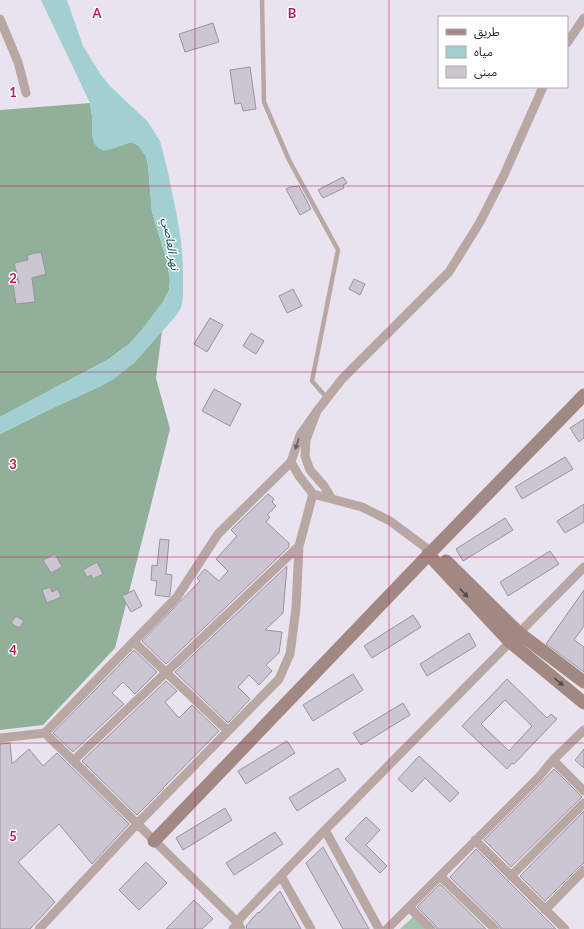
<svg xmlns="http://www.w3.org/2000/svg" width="584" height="929" font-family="Lato,'Noto Sans Arabic',sans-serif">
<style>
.green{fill:#a5c3ae}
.forest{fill:#90b09a}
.water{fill:#a2d0d2}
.building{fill:#cbc6d1;stroke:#99939e;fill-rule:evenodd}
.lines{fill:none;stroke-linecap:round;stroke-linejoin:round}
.service{stroke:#b9a7a3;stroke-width:4.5}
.minor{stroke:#b9a7a3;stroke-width:9}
.secondary{stroke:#a28882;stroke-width:13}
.oneway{fill:#6a6162}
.oneway2{fill:#53494a}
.grid{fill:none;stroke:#c2185b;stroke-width:1;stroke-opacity:0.55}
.labels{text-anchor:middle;stroke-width:3;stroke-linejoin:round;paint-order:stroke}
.water-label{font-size:12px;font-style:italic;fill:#034b4e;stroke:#fff}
.grid-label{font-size:13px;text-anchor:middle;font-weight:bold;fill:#c2185b;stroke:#fff;stroke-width:3;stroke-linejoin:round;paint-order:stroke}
</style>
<rect width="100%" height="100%" fill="#e9e3ef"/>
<path class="green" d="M 413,917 L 425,929 L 400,929 Z"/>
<path class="forest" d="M 90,103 L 92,116 L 92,136 L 111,149 L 131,142 L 138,145 L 146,156 L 148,165 L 152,212 L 167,261 L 170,280 L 169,290 L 163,302 L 141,331 L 128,345 L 109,359 L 0,417 L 0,110 Z
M 162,331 L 156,378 L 170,429 L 115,648 L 43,725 L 0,730 L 0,434 L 57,406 L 101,386 L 134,363 Z"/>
<path class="water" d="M 41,0 L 67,0 L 83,46 L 101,75 L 110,86 L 148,122 L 160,141 L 167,168 L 176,211 L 181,240 L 183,266 L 183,297 L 181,308 L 175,317 L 134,363 L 114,379 L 101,386 L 57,406 L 0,434 L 0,417 L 109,359 L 117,354 L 128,345 L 141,331 L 163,302 L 169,290 L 170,280 L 167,261 L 152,212 L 148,165 L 146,156 L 138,145 L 131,142 L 111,149 L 104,151 L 98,148 L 94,143 L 92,136 L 92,116 L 90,103 Z"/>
<path class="building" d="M 213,23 L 219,42 L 185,52 L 179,34 Z
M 250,67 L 256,109 L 243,111 L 241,103 L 235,104 L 230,70 Z
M 343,177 L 347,183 L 343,185 L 344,188 L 323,198 L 318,190 Z
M 299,186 L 311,209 L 300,215 L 286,189 L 290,187 Z
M 41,252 L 46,274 L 32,278 L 35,302 L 16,304 L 13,284 L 19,283 L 14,263 L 28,260 L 27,255 Z
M 354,279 L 365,284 L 360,295 L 349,289 Z
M 293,289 L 302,306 L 287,313 L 279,296 Z
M 210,318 L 223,325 L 207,352 L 194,344 Z
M 251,333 L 264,341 L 256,354 L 243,346 Z
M 214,389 L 241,404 L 230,426 L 202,411 Z
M 584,419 L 584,438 L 579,442 L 570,428 Z
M 565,457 L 573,469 L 522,499 L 515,487 Z
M 268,494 L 274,499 L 272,502 L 276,506 L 267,515 L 270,517 L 266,522 L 289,543 L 289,547 L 166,664 L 142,641 L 200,581 L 197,578 L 205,569 L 219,581 L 228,571 L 216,559 L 237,536 L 231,530 Z
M 584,504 L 584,522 L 565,533 L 557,521 Z
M 505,518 L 513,530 L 463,561 L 456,549 Z
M 160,539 L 169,540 L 166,574 L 172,575 L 170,595 L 169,597 L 155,595 L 157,581 L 151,580 L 152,565 L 157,566 Z
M 550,551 L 559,564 L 508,596 L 500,582 Z
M 55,554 L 62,567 L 51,573 L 43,560 Z
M 97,562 L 103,574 L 93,579 L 91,575 L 87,577 L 83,570 Z
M 287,566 L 283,613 L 265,630 L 282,632 L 279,653 L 266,665 L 272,671 L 259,685 L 249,675 L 238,687 L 250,699 L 228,723 L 175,672 Z
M 50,587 L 52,592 L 58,589 L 61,597 L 47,603 L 42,590 Z
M 134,590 L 142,606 L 131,612 L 122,596 Z
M 584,590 L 584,626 L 574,640 L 584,647 L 584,672 L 546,644 Z
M 413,615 L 421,627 L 372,658 L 364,646 Z
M 16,616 L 24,621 L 19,628 L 11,623 Z
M 469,633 L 476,646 L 427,676 L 420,664 Z
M 134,650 L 157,672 L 135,694 L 123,682 L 112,693 L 124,704 L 73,752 L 53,733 Z
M 353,674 L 363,690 L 313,721 L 303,705 Z
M 507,679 L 547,718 L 551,714 L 557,719 L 514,764 L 512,763 L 507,769 L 462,726 ZM 505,700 L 532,726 L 509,751 L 481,724 Z
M 166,681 L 177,691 L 165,702 L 179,718 L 192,705 L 219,731 L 163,788 L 164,788 L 137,815 L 82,761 Z
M 403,703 L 410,715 L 361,745 L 353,733 Z
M 287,741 L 295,753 L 246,784 L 238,771 Z
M 10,743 L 12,764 L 29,749 L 43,766 L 57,753 L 129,824 L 92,864 L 59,824 L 18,862 L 55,902 L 30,929 L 0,929 L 0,744 Z
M 584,749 L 584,768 L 575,760 Z
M 419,756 L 459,793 L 450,802 L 425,778 L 412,792 L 398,779 Z
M 338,768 L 346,780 L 297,811 L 289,798 Z
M 554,769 L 582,797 L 580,799 L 511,867 L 484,840 L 543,781 Z
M 225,808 L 232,820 L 183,850 L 176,838 Z
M 584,811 L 584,863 L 580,866 L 545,901 L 520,876 Z
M 366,817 L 380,830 L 366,845 L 387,866 L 380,873 L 345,839 Z
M 275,832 L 283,844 L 234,875 L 226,863 Z
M 323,847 L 369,929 L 343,929 L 306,863 Z
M 476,849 L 556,929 L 501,929 L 499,925 L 450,877 Z
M 146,862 L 167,883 L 139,910 L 119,890 Z
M 440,884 L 486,929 L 437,929 L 435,925 L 417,907 Z
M 280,891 L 301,929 L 247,929 L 246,926 L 258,912 L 259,913 Z
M 194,900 L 213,919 L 202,929 L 166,929 Z"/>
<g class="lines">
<path class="service" d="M 262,0 L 264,102 L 289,160 L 338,250 L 312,381 L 327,398"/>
<path class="minor" d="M 0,19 L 18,62 L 26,93
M 567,43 L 584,18
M 317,411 L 306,440 L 305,456 L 310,470 L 324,486 L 332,499 L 313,494 L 299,476 L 291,462 L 300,435 L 317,411 L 342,379 L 449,272 L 480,222 L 504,175 L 543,87
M 332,499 L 362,507 L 390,521 L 425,547 L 428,554
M 134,642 L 228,731
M 45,733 L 238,923 L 241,929
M 0,738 L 45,733 L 177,597 L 218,534 L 291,462
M 553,760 L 584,791
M 73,761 L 299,546
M 325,830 L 379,929
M 475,840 L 565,929
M 281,876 L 311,929
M 440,876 L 495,929
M 511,876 L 584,803
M 409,907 L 431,929
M 545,910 L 584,870
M 39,929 L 137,824 L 279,679 L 290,654 L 296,608 L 299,546 L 313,494
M 233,929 L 242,916 L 325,830 L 584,567
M 387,929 L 539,777 L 553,760 L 584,730"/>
<path class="secondary" d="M 428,554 L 510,642 L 584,703
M 446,561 L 519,633 L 584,682
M 154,841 L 434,549 L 584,395"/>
</g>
<defs><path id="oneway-solid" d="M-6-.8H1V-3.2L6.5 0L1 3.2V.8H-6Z"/></defs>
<use class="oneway" href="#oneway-solid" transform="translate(297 444) rotate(109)"/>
<g class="oneway2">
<use href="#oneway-solid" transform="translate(464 593) rotate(47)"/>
<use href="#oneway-solid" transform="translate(559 682) rotate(39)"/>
</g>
<path class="grid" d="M 195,0 L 195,929M 389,0 L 389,929M 0,186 L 584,186M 0,372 L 584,372M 0,557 L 584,557M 0,743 L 584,743"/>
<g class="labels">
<g class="water-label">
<text transform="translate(171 244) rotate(81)" y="4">نهر العاصي</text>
</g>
</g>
<g class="grid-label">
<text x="97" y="18">A</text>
<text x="292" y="18">B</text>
<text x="13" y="97">1</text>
<text x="13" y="283">2</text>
<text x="13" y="469">3</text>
<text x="13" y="655">4</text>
<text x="13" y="841">5</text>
</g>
<rect x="438" y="16" width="130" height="72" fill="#ffffff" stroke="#a9a9ab"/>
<rect x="446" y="29" width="20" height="6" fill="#a28882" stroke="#a9a9ab"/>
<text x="474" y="36" font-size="12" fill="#29272c">طريق</text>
<rect x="446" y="46" width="20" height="12" fill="#a2d0d2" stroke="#a9a9ab"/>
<text x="474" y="56" font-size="12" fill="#29272c">مياه</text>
<rect x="446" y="66" width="20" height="12" fill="#cbc6d1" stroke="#a9a9ab"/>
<text x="474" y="76" font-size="12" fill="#29272c">مبنى</text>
</svg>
